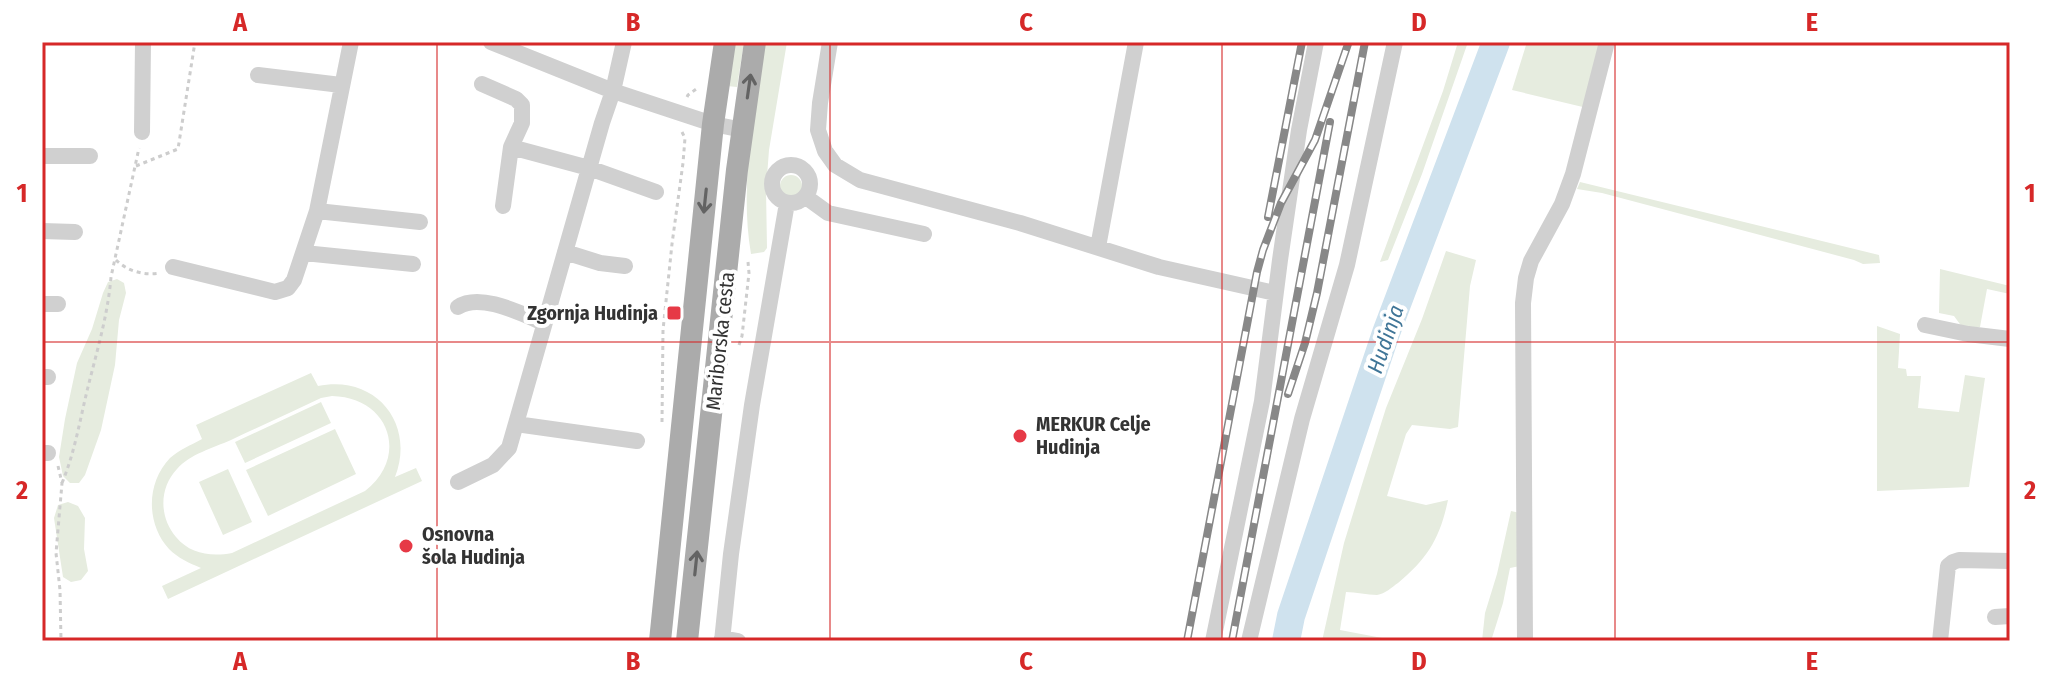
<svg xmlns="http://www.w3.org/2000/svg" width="2052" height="683" font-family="'Fira Sans Condensed',sans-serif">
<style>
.green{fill:#e6ecdf;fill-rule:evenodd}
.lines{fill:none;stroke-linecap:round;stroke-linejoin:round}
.river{stroke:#cfe2ee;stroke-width:28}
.path{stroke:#cdcdcd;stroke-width:3;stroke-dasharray:4 4;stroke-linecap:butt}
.minor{stroke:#d0d0d0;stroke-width:16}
.major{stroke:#ababab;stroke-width:22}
.rail-casing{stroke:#888;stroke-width:8}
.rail{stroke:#fff;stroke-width:5;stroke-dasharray:15;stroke-linecap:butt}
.oneway{stroke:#636363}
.grid{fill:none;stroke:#d62828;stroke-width:2;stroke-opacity:0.55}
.poi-dot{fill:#e63946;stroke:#fff;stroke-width:3}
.labels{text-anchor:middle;stroke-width:8;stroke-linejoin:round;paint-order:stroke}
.poi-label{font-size:20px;font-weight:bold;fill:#333;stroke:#fff;text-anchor:start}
.street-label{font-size:20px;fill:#333;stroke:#fff}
.water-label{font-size:22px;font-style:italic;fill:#3f7597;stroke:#fff}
.neatline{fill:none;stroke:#d62828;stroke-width:3}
.grid-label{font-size:26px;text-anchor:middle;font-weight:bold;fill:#d62828}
</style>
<rect width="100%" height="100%" fill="#fff"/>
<path class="green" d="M 735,42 L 744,42 L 737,87 L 727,86 Z
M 764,42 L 787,42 L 769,150 L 766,190 L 767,248 L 764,252 L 751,254 C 739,184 755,111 764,42 Z
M 1458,42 L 1468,42 L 1422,174 L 1388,260 L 1380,262 L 1443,91 Z
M 1527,42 L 1603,42 L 1587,108 L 1512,90 Z
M780 186a11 11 0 1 1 22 0a11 11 0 1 1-22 0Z
M 1580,182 L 1879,255 L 1880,263 L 1863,264 L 1854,260 L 1602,193 L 1577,189 Z
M 1446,251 L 1476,260 L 1470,286 L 1458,427 L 1450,429 L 1412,425 L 1406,434 L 1387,496 L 1426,505 L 1448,500 C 1440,538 1428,558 1398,583 C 1392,587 1385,594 1377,595 C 1367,595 1356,592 1346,592 L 1340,630 L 1398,641 L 1322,641 L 1344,543 L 1364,478 L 1386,408 L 1422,319 Z
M 1940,269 L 2010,286 L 2010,294 L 1987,289 L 1980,327 L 1965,331 L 1954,316 L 1939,313 Z
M 117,279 L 124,283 L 126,293 L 119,320 L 115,365 L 101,430 L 85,475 L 79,483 L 70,483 L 63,476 L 59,457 L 65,419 L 77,363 L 92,329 L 103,293 L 108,282 Z
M 1877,326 L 1900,334 L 1898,368 L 1906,369 L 1907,376 L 1921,376 L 1918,408 L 1959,412 L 1965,375 L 1985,378 L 1969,487 L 1877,491 Z
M 311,373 L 318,386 C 375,374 416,423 395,477 L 416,468 L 422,481 L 168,599 L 162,586 L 201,568 C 189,563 178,558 169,549 C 146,524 146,483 170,458 C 179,450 191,445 202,439 L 196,425 ZM 332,396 C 389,397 410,456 365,491 L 232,553 C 211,557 190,554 176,537 C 159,517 159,488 177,469 C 190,454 213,448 231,440 C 261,426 291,412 321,398 Z
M 321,402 L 331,423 L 245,463 L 235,442 Z
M 335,429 L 356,474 L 268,516 L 246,470 Z
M 228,469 L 252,522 L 223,535 L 199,482 Z
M 68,502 L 78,506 L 85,518 L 84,549 L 88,571 L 81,580 L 71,582 L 63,577 L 54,518 L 58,505 Z
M 1511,511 L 1520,513 L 1520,566 L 1510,568 L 1503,603 L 1491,641 L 1482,641 L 1485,613 L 1497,574 Z"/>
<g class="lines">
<path class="river" d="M 1286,641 L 1291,616 L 1386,333 L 1496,42"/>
<path class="path" d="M 687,97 L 688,95 L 699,87
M 136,166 L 178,149 L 195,42
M 116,260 C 127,271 145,276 160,273
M 739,345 L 742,336 L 749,273 L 748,262
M 662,422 L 663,330 L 672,244 L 683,163 L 685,138 L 682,132
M 58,466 L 62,483 L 56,553 L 60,590 L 61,641
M 62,483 C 75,452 80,419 88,387 C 97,351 108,314 111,277 L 139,148"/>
<path class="minor" d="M 491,42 L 613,91 L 713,124 L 743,130
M 830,42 L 820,103 L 818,130 L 825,151 L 835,165 L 860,180 L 1020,223 L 1159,267 L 1275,293
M 258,75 L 341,85
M 482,84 L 516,99 L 522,105 L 522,123 L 511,147
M 142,132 L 143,42
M 42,156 L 90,156
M772 184a19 19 0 1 1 38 0a19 19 0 1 1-38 0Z
M 806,197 L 828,213 L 924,234
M 503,206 L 511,147 L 589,168 L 656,192
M 317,211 L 420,222
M 42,231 L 75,232
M 1098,247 L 1136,42
M 565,252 L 600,263 L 625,266
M 304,253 L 413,264
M 173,267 L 275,292 L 288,288 L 294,280 L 317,211 L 351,42
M 42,304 L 58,304
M 458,307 C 480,292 522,314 544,323
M 1925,325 L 1968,334 L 2010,339
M 42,377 L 48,377
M 516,424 L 637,441
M 42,453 L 48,453
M 458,482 L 493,465 L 509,448 L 602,123 L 613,91 L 624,42
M 1995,617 L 2010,616
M 722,638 L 738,641
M 722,641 L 731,554 L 752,405 L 787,203
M 1213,641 L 1262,401 L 1280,260 L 1299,130 L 1316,42
M 1249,641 L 1302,419 L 1347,265 L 1395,42
M 1525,641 L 1523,303 L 1526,278 L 1531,261 L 1562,204 L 1573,174 L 1607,42
M 1940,641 L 1948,566 L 1953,562 L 1959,560 L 2010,561"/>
<path class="major" d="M 660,641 L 713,124 L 725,42
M 687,641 L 737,170 L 755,42"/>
<g class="rail-casing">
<path id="rail" d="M 1268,217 L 1302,42
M 1288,394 L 1305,343 L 1317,293 L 1365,42
M 1187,641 L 1257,272 L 1263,250 L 1281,203 L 1315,140 L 1348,44
M 1232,641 L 1330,122"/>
</g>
<use href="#rail" class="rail"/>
</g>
<defs><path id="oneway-shaft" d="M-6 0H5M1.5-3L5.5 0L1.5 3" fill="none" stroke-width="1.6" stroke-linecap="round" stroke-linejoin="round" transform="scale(2)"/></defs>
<g class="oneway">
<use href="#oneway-shaft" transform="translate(749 86) rotate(-82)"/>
<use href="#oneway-shaft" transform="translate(705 201) rotate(96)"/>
<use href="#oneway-shaft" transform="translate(696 563) rotate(-84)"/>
</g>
<path class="grid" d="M 437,42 L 437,641M 830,42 L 830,641M 1222,42 L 1222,641M 1615,42 L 1615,641M 42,342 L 2010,342"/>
<g class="poi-dot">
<rect x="666" y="305" width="16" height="16" rx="4"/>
<circle cx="1020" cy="436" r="8"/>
<circle cx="406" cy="546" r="8"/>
</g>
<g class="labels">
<g class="poi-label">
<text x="658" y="320" text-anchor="end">Zgornja Hudinja</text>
<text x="1036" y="431">MERKUR Celje<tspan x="1036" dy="23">Hudinja</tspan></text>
<text x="422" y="541">Osnovna<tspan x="422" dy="23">šola Hudinja</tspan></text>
</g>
<g class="street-label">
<text transform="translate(720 341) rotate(-84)" y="7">Mariborska cesta</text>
</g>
<g class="water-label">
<text transform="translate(1385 339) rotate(-71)" y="8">Hudinja</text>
</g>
</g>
<rect width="2052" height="683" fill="none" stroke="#ffffff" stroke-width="88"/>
<rect x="44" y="44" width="1964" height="595" class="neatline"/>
<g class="grid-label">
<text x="240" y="31">A</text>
<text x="633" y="31">B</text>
<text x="1026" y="31">C</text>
<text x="1419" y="31">D</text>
<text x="1812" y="31">E</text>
<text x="22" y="202">1</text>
<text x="2030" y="202">1</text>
<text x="22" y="499">2</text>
<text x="2030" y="499">2</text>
<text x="240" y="670">A</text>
<text x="633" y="670">B</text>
<text x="1026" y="670">C</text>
<text x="1419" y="670">D</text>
<text x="1812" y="670">E</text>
</g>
</svg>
